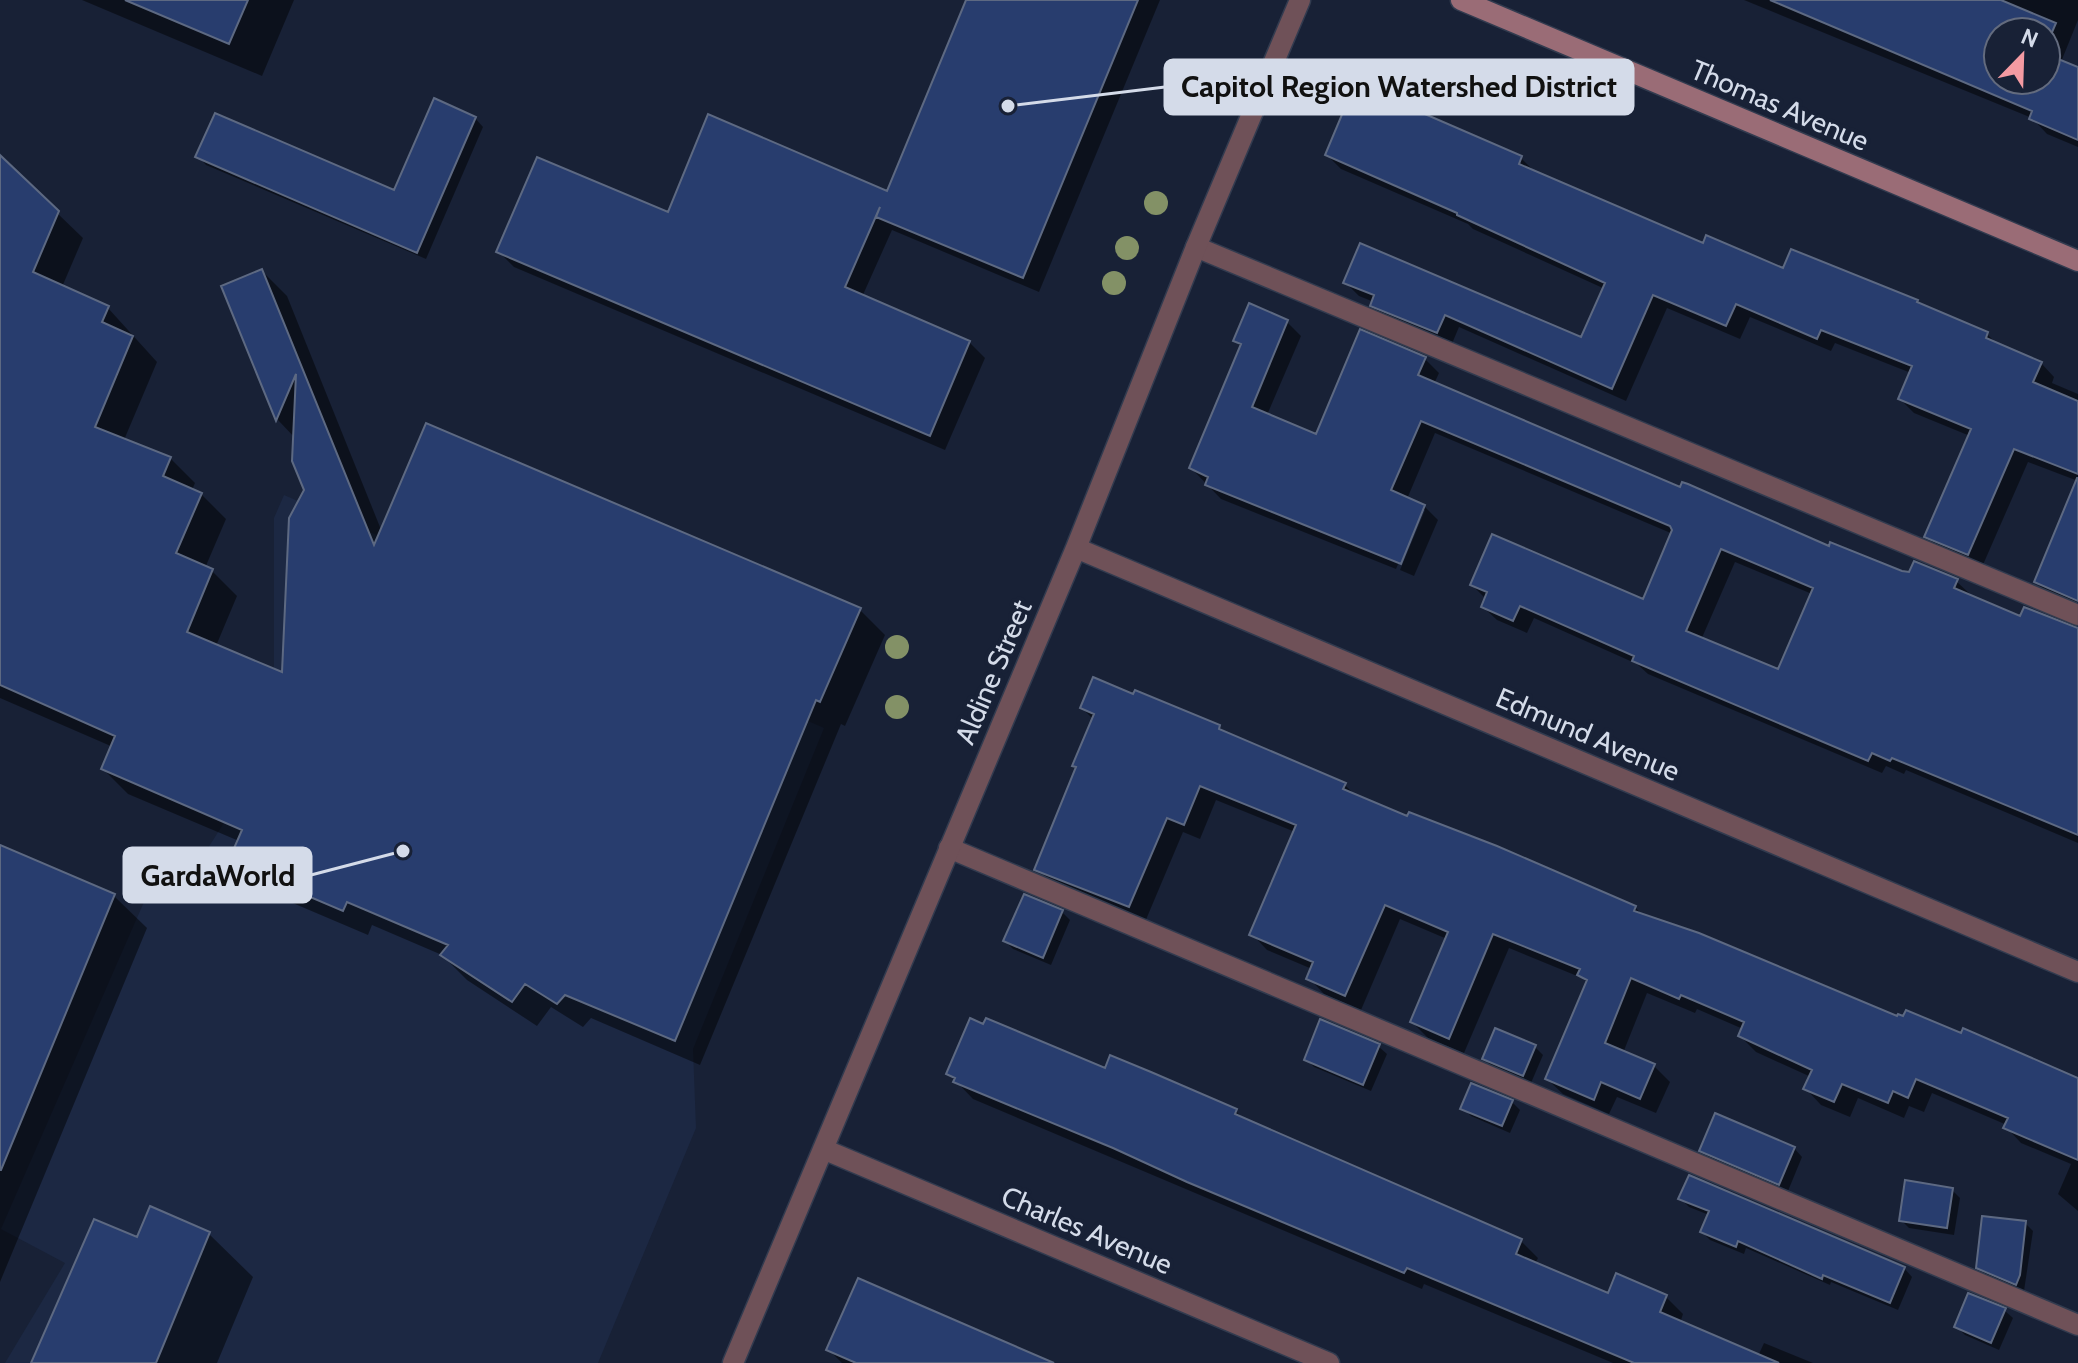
<svg xmlns="http://www.w3.org/2000/svg" width="2078" height="1363" font-family="Cabin,sans-serif">
<style>
.built{fill:#1c2843}
.shadow{fill:#0007;fill-rule:evenodd}
.building{fill:#283d6e;stroke:#5d6982;stroke-width:2;fill-rule:evenodd}
.lines{fill:none;stroke-linecap:round;stroke-linejoin:round}
.lane-casing{stroke:#323b4f;stroke-width:23}
.street-casing{stroke:#323b4f;stroke-width:23}
.secondary-casing{stroke:#323b4f;stroke-width:23}
.lane{stroke:#6f5158;stroke-width:20}
.street{stroke:#6f5158;stroke-width:20}
.secondary{stroke:#9a6c76;stroke-width:20}
.tree{fill:#839166}
.labels{text-anchor:middle;stroke-width:8;stroke-linejoin:round;paint-order:stroke}
.street-label{font-size:28px;fill:#d4dbe9;stroke:#182136}
.leader{fill:none;stroke:#d4dbe9;stroke-width:3}
.callout-dot{fill:#d4dbe9;stroke:#182136;stroke-width:3}
.callout{fill:#d4dbe9;stroke:#d4dbe9;stroke-width:3}
.callout-label{font-size:30px;text-anchor:middle;font-weight:bold;fill:#111}
</style>
<rect width="100%" height="100%" fill="#182136"/>
<path class="built" d="M 284,495 L 824,728 L 693,1049 L 696,1128 L 598,1363 L 5,1363 L 65,1263 L 1,1229 L 154,879 L 188,892 L 201,859 L 222,826 L 274,698 L 274,518 Z"/>
<path class="shadow" d="M 82,0 L 294,0 L 262,76 Z
M 968,0 L 1160,0 L 1039,292 L 892,230 L 862,297 L 969,342 L 985,358 L 945,450 L 514,267 L 499,252 L 669,215 L 888,194 Z
M 1744,0 L 2078,0 L 2078,20 L 2061,62 L 2078,70 L 2078,147 L 2047,134 L 2032,118 ZM 1998,32 L 2046,32 L 2046,80 L 1998,80 Z
M 1368,92 L 1521,158 L 1535,172 L 1704,245 L 1784,270 L 1916,301 L 1920,305 L 1987,334 L 1999,346 L 2041,363 L 2054,377 L 2052,383 L 2078,394 L 2078,608 L 2050,596 L 2036,582 L 2078,481 L 2028,462 L 1982,567 L 1940,550 L 1927,536 L 1970,436 L 1914,413 L 1900,399 L 1911,373 L 1835,343 L 1831,351 L 1750,317 L 1740,339 L 1667,308 L 1626,401 L 1459,327 L 1451,346 L 1386,319 L 1372,305 L 1374,302 L 1359,296 L 1345,282 L 1582,340 L 1605,289 L 1473,229 L 1468,224 L 1341,169 L 1327,155 Z
M 475,118 L 483,127 L 426,259 L 206,165 L 198,156 L 395,193 Z
M 0,158 L 83,238 L 62,287 L 108,308 L 157,362 L 124,440 L 170,458 L 195,483 L 192,490 L 201,494 L 226,519 L 205,568 L 212,571 L 237,596 L 216,646 L 284,675 L 306,490 L 295,438 L 278,420 L 224,287 L 262,271 L 287,296 L 382,532 L 860,610 L 885,635 L 845,726 L 841,724 L 700,1065 L 591,1018 L 583,1027 L 551,1007 L 537,1026 L 467,980 L 442,955 L 372,925 L 368,935 L 255,887 L 230,862 L 239,841 L 128,794 L 103,769 L 113,747 L 0,698 Z
M 1287,322 L 1301,336 L 1267,415 L 1317,436 L 1425,359 L 1439,373 L 1434,384 L 1681,489 L 1830,548 L 1901,573 L 1956,581 L 1970,594 L 1969,597 L 2021,619 L 2078,629 L 2078,843 L 1906,770 L 1904,774 L 1886,766 L 1882,773 L 1648,674 L 1637,664 L 1534,618 L 1527,633 L 1497,620 L 1483,607 L 1486,599 L 1472,585 L 1644,601 L 1673,534 L 1435,433 L 1407,499 L 1424,506 L 1438,520 L 1414,576 L 1400,570 L 1425,510 L 1421,510 L 1396,569 L 1221,499 L 1191,468 L 1242,347 L 1235,341 ZM 1735,562 L 1812,594 L 1779,672 L 1701,640 Z
M 1082,708 L 1219,727 L 1228,735 L 1345,785 L 1357,797 L 1635,907 L 1644,917 L 1898,1019 L 2078,1080 L 2078,1211 L 2058,1194 L 2071,1164 L 2021,1143 L 2006,1127 L 2007,1125 L 1932,1093 L 1924,1112 L 1909,1106 L 1904,1118 L 1858,1098 L 1850,1117 L 1821,1105 L 1806,1089 L 1811,1077 L 1756,1052 L 1740,1036 L 1743,1029 L 1697,1009 L 1695,1013 L 1647,993 L 1623,1053 L 1654,1066 L 1670,1082 L 1656,1113 L 1617,1097 L 1609,1114 L 1563,1094 L 1547,1079 L 1588,983 L 1582,978 L 1509,948 L 1464,1053 L 1428,1038 L 1412,1022 L 1447,939 L 1400,919 L 1361,1010 L 1324,994 L 1309,978 L 1312,969 L 1267,950 L 1252,934 L 1295,832 L 1216,800 L 1200,839 L 1183,832 L 1145,922 L 1052,883 L 1036,867 L 1078,768 L 1094,720 Z
M 0,847 L 114,896 L 147,928 L 0,1282 Z
M 1062,912 L 1070,920 L 1051,965 L 1013,949 L 1005,941 Z
M 1378,1046 L 1387,1054 L 1371,1091 L 1314,1067 L 1306,1059 Z
M 1535,1047 L 1543,1055 L 1531,1083 L 1492,1067 L 1484,1058 Z
M 1106,1071 L 1236,1111 L 1245,1121 L 1521,1241 L 1538,1258 L 1535,1264 L 1609,1295 L 1666,1297 L 1683,1314 L 1680,1323 L 1758,1356 L 1764,1343 L 1813,1363 L 1613,1363 L 1424,1284 L 1422,1289 L 973,1099 L 949,1074 Z
M 1512,1102 L 1520,1110 L 1510,1133 L 1471,1116 L 1463,1108 Z
M 1794,1148 L 1802,1157 L 1788,1191 L 1710,1158 L 1701,1150 Z
M 1952,1190 L 1960,1198 L 1954,1235 L 1909,1228 L 1901,1220 Z
M 1681,1199 L 1904,1268 L 1912,1277 L 1898,1310 L 1831,1282 L 1830,1285 L 1746,1248 L 1744,1254 L 1710,1240 L 1702,1232 L 1709,1215 L 1689,1207 Z
M 2025,1223 L 2033,1231 L 2024,1291 L 1987,1276 L 1978,1267 Z
M 209,1234 L 253,1277 L 217,1363 L 34,1363 L 138,1240 Z
M 2004,1310 L 2013,1318 L 1999,1350 L 1965,1335 L 1956,1326 Z
M 828,1349 L 1053,1363 L 842,1363 Z"/>
<path class="building" d="M 125,0 L 248,0 L 229,44 Z
M 966,0 L 1138,0 L 1023,278 L 876,217 L 880,207 L 845,287 L 970,341 L 930,436 L 496,252 L 537,157 L 668,212 L 708,114 L 887,191 Z
M 1770,0 L 2001,0 L 2056,23 L 2046,46 L 2046,32 L 1998,32 L 1998,80 L 2046,80 L 2046,54 L 2078,67 L 2078,140 L 2029,119 L 2032,111 Z
M 1367,89 L 1522,156 L 1519,164 L 1703,243 L 1706,235 L 1783,268 L 1791,249 L 1918,300 L 1917,302 L 1988,332 L 1986,338 L 2042,362 L 2033,382 L 2078,401 L 2078,474 L 2014,449 L 1968,555 L 1924,537 L 1971,429 L 1898,399 L 1912,366 L 1821,330 L 1817,339 L 1736,304 L 1726,326 L 1653,295 L 1612,389 L 1445,315 L 1437,333 L 1370,306 L 1374,295 L 1343,283 L 1360,243 L 1581,337 L 1605,283 L 1457,215 L 1457,213 L 1325,155 L 1351,93 L 1362,98 Z
M 434,98 L 476,117 L 417,253 L 195,157 L 215,113 L 394,190 Z
M 0,155 L 59,211 L 33,272 L 109,306 L 102,322 L 133,336 L 95,427 L 171,457 L 163,476 L 202,493 L 176,553 L 213,569 L 187,632 L 282,672 L 289,518 L 304,490 L 292,461 L 296,374 L 276,421 L 221,286 L 262,269 L 374,545 L 426,423 L 861,608 L 820,702 L 816,700 L 675,1041 L 565,995 L 557,1004 L 525,984 L 512,1002 L 440,955 L 448,945 L 347,902 L 343,911 L 228,862 L 242,830 L 101,769 L 115,736 L 0,685 Z
M 1249,303 L 1288,320 L 1252,407 L 1316,434 L 1360,329 L 1426,357 L 1418,375 L 1680,487 L 1682,482 L 1688,484 L 1829,546 L 1830,542 L 1902,571 L 1909,572 L 1914,561 L 1958,579 L 1954,588 L 2020,616 L 2024,607 L 2078,628 L 2078,835 L 1892,758 L 1890,761 L 1872,753 L 1868,761 L 1632,661 L 1634,656 L 1520,606 L 1513,621 L 1481,607 L 1487,592 L 1470,585 L 1492,534 L 1643,599 L 1672,530 L 1670,526 L 1421,421 L 1391,490 L 1425,505 L 1401,564 L 1205,485 L 1208,477 L 1189,468 L 1241,344 L 1233,341 ZM 1721,549 L 1813,588 L 1778,669 L 1686,631 Z
M 2077,478 L 2078,478 L 2078,601 L 2034,582 Z
M 1093,677 L 1133,694 L 1135,690 L 1220,725 L 1219,729 L 1346,783 L 1343,789 L 1407,816 L 1409,812 L 1497,846 L 1636,906 L 1634,911 L 1699,933 L 1897,1016 L 1898,1014 L 1903,1016 L 1906,1010 L 1961,1033 L 1963,1028 L 2078,1078 L 2078,1160 L 2003,1128 L 2008,1118 L 1916,1079 L 1908,1098 L 1893,1091 L 1888,1103 L 1842,1084 L 1834,1102 L 1803,1089 L 1812,1070 L 1738,1036 L 1744,1022 L 1681,995 L 1679,999 L 1631,978 L 1605,1043 L 1655,1064 L 1640,1099 L 1601,1082 L 1594,1100 L 1545,1079 L 1587,980 L 1577,975 L 1580,969 L 1493,934 L 1449,1039 L 1410,1022 L 1448,932 L 1385,905 L 1345,996 L 1306,979 L 1313,962 L 1249,935 L 1296,825 L 1200,786 L 1184,825 L 1167,818 L 1129,907 L 1034,870 L 1076,767 L 1072,766 L 1094,714 L 1080,708 Z
M 0,845 L 115,894 L 1,1170 L 0,1170 Z
M 1024,894 L 1063,910 L 1043,958 L 1003,941 Z
M 970,1018 L 983,1024 L 986,1018 L 1105,1068 L 1110,1055 L 1151,1072 L 1237,1109 L 1235,1114 L 1522,1239 L 1516,1254 L 1608,1293 L 1616,1273 L 1667,1295 L 1660,1312 L 1779,1363 L 1634,1363 L 1407,1268 L 1404,1273 L 1187,1182 L 1113,1148 L 953,1082 L 955,1078 L 946,1074 Z
M 1320,1019 L 1380,1044 L 1363,1085 L 1304,1060 Z
M 1495,1028 L 1536,1045 L 1523,1076 L 1482,1059 Z
M 1471,1083 L 1513,1100 L 1502,1126 L 1460,1109 Z
M 1715,1113 L 1795,1147 L 1779,1185 L 1699,1151 Z
M 1689,1175 L 1905,1267 L 1890,1303 L 1823,1275 L 1822,1279 L 1738,1241 L 1736,1247 L 1700,1232 L 1709,1211 L 1678,1199 Z
M 1905,1180 L 1953,1188 L 1947,1228 L 1899,1221 Z
M 150,1206 L 210,1232 L 156,1363 L 31,1363 L 94,1219 L 137,1237 Z
M 1982,1216 L 2026,1221 L 2020,1275 L 2016,1285 L 1976,1268 Z
M 858,1278 L 920,1305 L 1054,1363 L 856,1363 L 826,1350 Z
M 1968,1293 L 2006,1308 L 1991,1343 L 1954,1327 Z"/>
<g class="lines">
<g class="lane-casing">
<path id="lane" d="M 1196,247 L 2078,615
M 949,848 L 2078,1325"/>
</g>
<g class="street-casing">
<path id="street" d="M 1076,548 L 2078,972
M 823,1149 L 1329,1363
M 733,1363 L 1076,548 L 1196,247 L 1300,0"/>
</g>
<g class="secondary-casing">
<path id="secondary" d="M 1461,0 L 2078,261"/>
</g>
<use href="#lane" class="lane"/>
<use href="#street" class="street"/>
<use href="#secondary" class="secondary"/>
</g>
<g class="tree">
<circle cx="1156" cy="203" r="12"/>
<circle cx="1127" cy="248" r="12"/>
<circle cx="1114" cy="283" r="12"/>
<circle cx="897" cy="647" r="12"/>
<circle cx="897" cy="707" r="12"/>
</g>
<g class="labels">
<g class="street-label">
<text transform="translate(1780 105) rotate(23)" y="10">Thomas Avenue</text>
<text transform="translate(993 672) rotate(-67)" y="10">Aldine Street</text>
<text transform="translate(1588 734) rotate(23)" y="10">Edmund Avenue</text>
<text transform="translate(1087 1230) rotate(23)" y="10">Charles Avenue</text>
</g>
</g>
<path class="leader" d="M1008 106L1165 87M403 851L311 875"/>
<g class="callout-dot">
<circle cx="1008" cy="106" r="8"/>
<circle cx="403" cy="851" r="8"/>
</g>
<g class="callout">
<rect x="1165" y="60" width="468" height="54" rx="8"/>
<rect x="124" y="848" width="187" height="54" rx="8"/>
</g>
<g class="callout-label">
<text x="1399" y="97">Capitol Region Watershed District</text>
<text x="218" y="886">GardaWorld</text>
</g>
<g transform="translate(2022 56) rotate(23)"><circle r="38" fill="#182136" stroke="#636b7e" stroke-width="2"/>
<path d="M0-6L14 30L0 20L-14 30Z" fill="#f49aa2"/>
<text y="-12" font-size="22" font-weight="bold" text-anchor="middle" fill="#d4dbe9">N</text>
</g>
</svg>
